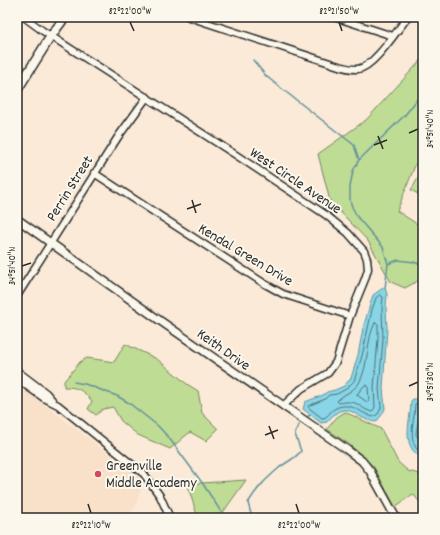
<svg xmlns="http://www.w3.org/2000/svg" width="440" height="535" font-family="Dekko,sans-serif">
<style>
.built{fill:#f9e0c8}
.green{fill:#bfdc94;stroke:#758460}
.water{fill:#87d5e6;stroke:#62919b}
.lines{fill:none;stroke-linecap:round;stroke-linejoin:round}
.shore{stroke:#506f76;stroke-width:1}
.stream{stroke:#62919b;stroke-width:1.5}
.minor-casing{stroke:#2b2b2b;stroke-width:9}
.tertiary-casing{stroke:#2b2b2b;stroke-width:10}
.secondary-casing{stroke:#2b2b2b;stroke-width:11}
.minor{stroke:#fbf7ec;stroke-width:6}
.tertiary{stroke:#fbf7ec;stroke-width:7}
.secondary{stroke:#fbf7ec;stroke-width:8}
.ticks{fill:none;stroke:#2b2b2b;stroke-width:1.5}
.poi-dot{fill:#d1495b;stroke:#fbf7ec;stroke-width:1.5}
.labels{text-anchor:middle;stroke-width:4;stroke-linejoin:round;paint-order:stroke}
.street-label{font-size:15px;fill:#2b2b2b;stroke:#fbf7ec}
.poi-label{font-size:15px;fill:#2b2b2b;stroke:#fbf7ec;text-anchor:start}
.neatline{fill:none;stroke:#2b2b2b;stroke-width:1.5}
.ticks-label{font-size:10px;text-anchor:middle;fill:#2b2b2b}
</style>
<rect width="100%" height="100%" fill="#faead7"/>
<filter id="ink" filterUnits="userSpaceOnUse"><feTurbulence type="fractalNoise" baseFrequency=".025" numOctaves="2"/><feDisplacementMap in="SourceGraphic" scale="8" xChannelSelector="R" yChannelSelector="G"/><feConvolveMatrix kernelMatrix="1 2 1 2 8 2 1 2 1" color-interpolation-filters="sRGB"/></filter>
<g filter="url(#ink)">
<path class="built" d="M 17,384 L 143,480 L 136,505 L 128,518 L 17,518 Z"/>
<path class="green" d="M 423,58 L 423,152 L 416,163 L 397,211 L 423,228 L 423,278 L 405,288 L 391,282 L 368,241 L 330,201 L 318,154 L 366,120 Z
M 420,175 L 423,176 L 423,187 L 418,194 L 411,190 Z
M 125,344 L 157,359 L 187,384 L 198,391 L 202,413 L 218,429 L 206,441 L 190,432 L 170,449 L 138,435 L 121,421 L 113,407 L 103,409 L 96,415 L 88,409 L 92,401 C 82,390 79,387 64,387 L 64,381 L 80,362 L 87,358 L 114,362 Z
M 345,412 L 381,429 L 398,462 L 408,471 L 423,475 L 423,506 L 413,494 L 395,507 L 374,467 L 350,445 L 327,429 L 337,417 Z
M 246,480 L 219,518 L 198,518 L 187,484 Z"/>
<path class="water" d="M 383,288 L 385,288 L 387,294 L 386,307 L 387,329 L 383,388 L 385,409 L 381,416 L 376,422 C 354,420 348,396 327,422 L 321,423 L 303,409 L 305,402 L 323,395 L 327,392 L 335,390 L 344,386 L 351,378 L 358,355 L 363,328 L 373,295 Z
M 413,399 L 423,399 L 423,458 C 399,447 411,421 411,401 Z"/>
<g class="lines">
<path class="shore" d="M 380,295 L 383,297 L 382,307 L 383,339 L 379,388 L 381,408 L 378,414 L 373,417 C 360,413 350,400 334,409 C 329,412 328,418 322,418 L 309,408 L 308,406 L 325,399 L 329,395 L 337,394 L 346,389 L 354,381 L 362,356 L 372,310 L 376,298 Z
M 375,323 L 378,324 L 378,339 L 374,387 L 375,407 L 372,412 C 356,407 360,399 339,403 L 337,401 C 343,394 353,392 359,383 C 369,366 366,339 375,323 Z
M 364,386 L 366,385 L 368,387 L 369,400 L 367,402 L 357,395 Z
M 423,403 L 417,403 L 415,404 C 415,419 405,445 423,454
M 423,408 L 420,410 L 416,434 L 423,448"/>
<path class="stream" d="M 253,60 L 266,76 L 277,85 L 354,145 L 359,160
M 388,264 L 398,260 L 414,262 L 423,266
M 385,288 L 388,264 L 383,247 L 358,218 L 352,207 L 350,200 L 350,187 L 353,171 L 359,160 L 405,115 L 416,101 L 423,90
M 74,382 L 85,384 L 117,396 L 129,403 L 158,426 L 169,438 L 203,484 L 225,518
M 308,416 L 311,415
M 248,518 L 251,514 L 248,503 C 257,488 265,480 279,468 C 286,462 295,459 301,451 L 295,434 L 299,425"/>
<g class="minor-casing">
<path id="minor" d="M 24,17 L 43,31 L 236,155 L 326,215 L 348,233 L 364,251 L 367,259 L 368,269 L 365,279 L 350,316 L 336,362 L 328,373 L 301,389 L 283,406
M 189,17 L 330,63 C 339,66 349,70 358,69 C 374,67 397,30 408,17
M 334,17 L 393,36
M 94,173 L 265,284 L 283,294 L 350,316
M 17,296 L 118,137 L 147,97
M 17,371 L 46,393 L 52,400
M 17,379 L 44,398 L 58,405 L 144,474 L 160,496 L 170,518"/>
</g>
<g class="tertiary-casing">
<path id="tertiary" d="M 17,219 L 159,320 L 346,449 L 362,461 L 370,471 L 396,518"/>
</g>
<g class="secondary-casing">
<path id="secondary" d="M 17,90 L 51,36 L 65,17"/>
</g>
<use href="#minor" class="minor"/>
<use href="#tertiary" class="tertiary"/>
<use href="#secondary" class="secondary"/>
</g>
</g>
<path class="ticks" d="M 130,22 L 134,31M 339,22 L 342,31M 409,133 L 418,129M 378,136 L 383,149M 374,145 L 387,140M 192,200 L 196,213M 187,209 L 201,204M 22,266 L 31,263M 409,386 L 418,382M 269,426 L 274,439M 265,435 L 278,430M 88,504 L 91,513M 296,504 L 299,513"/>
<circle class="poi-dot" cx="98" cy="474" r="4"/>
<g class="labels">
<g class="street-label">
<text transform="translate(296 180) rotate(34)" y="5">West Circle Avenue</text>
<text transform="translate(69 188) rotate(-58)" y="5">Perrin Street</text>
<text transform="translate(246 254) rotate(31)" y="5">Kendal Green Drive</text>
<text transform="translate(224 349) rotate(35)" y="5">Keith Drive</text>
</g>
<g class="poi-label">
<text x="106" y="470">Greenville<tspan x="106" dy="17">Middle Academy</tspan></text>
</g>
</g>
<rect width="440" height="535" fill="none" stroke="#fbf7ec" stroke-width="44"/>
<rect x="22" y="22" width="396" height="491" class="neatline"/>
<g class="ticks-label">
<text x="130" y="14">82°22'00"W</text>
<text x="339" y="14">82°21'50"W</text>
<text transform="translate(429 129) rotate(-90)" y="4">34°51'40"N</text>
<text transform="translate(11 266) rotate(-90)" y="4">34°51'40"N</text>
<text transform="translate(429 382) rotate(-90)" y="4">34°51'30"N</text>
<text x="91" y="528">82°22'10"W</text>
<text x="299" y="528">82°22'00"W</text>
</g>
</svg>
